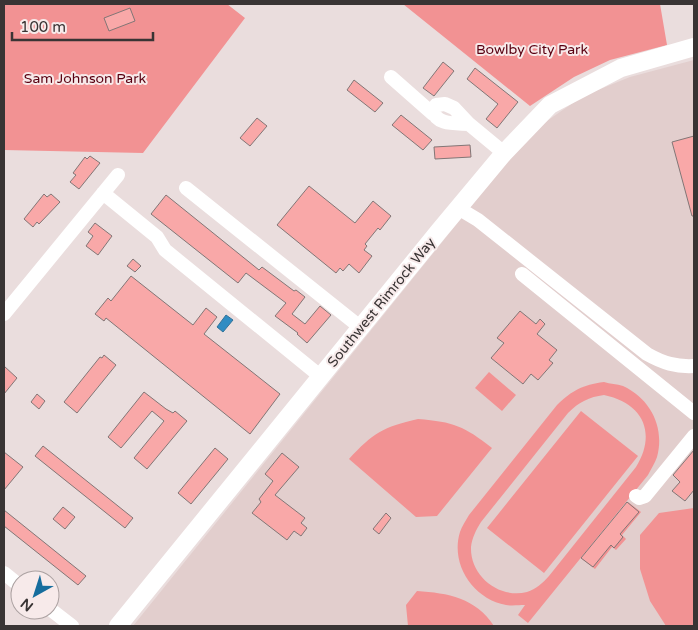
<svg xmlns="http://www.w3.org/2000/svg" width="698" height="630" font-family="'Varela Round',sans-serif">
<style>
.built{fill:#e2cecd}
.green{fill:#f29293;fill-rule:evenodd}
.water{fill:#2f8cc3;stroke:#327298}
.building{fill:#f9a8a8;stroke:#827676}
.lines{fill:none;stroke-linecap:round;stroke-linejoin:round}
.minor{stroke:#fff;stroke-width:14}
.major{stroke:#fff;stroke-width:18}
.labels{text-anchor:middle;stroke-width:4;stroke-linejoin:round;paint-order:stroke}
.park-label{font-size:14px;fill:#590011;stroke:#f7eaea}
.street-label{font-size:14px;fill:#393434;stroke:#f7eaea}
</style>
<rect width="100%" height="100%" fill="#eadddd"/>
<path class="built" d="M 694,60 L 694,626 L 133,626 L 505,164 L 544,123 L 583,96 L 630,77 Z"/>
<path class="green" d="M 4,4 L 227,4 L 245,18 L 143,153 L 4,150 Z
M 403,4 L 660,4 L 667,45 L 610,60 L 574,77 L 530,106 Z
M 489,372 L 516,395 L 502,411 L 475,388 Z
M 604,382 C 610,384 617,384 623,386 C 651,399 665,428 657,457 C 655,463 651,469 648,475 L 528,623 L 518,615 L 525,605 C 519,605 512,606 506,605 C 473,599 450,564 460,532 C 462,526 466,520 469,515 L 557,405 C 573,390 582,385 604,382 ZM 604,395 C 643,403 657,433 636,467 L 549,576 C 543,583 536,589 527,592 C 499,599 470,576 471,547 C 472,538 476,530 481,522 L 568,413 C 579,402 589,397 604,395 Z
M 581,411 L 638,456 L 544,573 L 487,528 Z
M 418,419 C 454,422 464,426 492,448 L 437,516 L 416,517 L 349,459 C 373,433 383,427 418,419 Z
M 628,502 L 641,512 L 622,535 L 626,539 L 616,550 L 612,547 L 595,569 L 582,559 Z
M 694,508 L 694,626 L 666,626 L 650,601 L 640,569 L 640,535 L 659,513 Z
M 417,591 C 448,593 476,598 494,626 L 408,626 L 406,605 Z"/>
<path class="water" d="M 226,315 L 233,320 L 223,332 L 217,327 Z"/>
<path class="building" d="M 130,8 L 135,21 L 109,31 L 104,18 Z
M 443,62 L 454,71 L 434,96 L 423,88 Z
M 475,68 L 518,102 L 497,128 L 486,119 L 498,104 L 467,79 Z
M 354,80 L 383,103 L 375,112 L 347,90 Z
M 401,115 L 432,140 L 423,150 L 392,125 Z
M 257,118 L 267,126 L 250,146 L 240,138 Z
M 694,136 L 694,216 L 692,216 L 672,142 Z
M 470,145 L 471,157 L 435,159 L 434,147 Z
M 90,156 L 100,163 L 79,189 L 70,182 L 76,175 L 73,173 L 85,157 L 87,159 Z
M 309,186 L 355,223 L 373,201 L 391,216 L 380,230 L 378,228 L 365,244 L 367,246 L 364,250 L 372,256 L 359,273 L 349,264 L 343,271 L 340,268 L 336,273 L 277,225 Z
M 44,194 L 47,197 L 51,194 L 60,202 L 39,224 L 37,222 L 33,227 L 24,219 Z
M 166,195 L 259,270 L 262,267 L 294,291 L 296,290 L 305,297 L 292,314 L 305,324 L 320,306 L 331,315 L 307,343 L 297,334 L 298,333 L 275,316 L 286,303 L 246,273 L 238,283 L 151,214 Z
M 95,223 L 112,236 L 98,255 L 86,246 L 93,236 L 88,232 Z
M 133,259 L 141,266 L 135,272 L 127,266 Z
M 131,276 L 193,325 L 206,308 L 217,317 L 204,334 L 280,394 L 250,434 L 106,318 L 104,321 L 95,314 L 108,298 L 111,301 Z
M 520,311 L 536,324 L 540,319 L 545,324 L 537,334 L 557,350 L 549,360 L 553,363 L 538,380 L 531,374 L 523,384 L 491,358 L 504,343 L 497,338 Z
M 104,355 L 116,365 L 77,413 L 64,402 L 100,357 L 102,358 Z
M 4,366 L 17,378 L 4,394 Z
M 144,392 L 166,409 L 173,413 L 175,411 L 187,421 L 147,469 L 134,458 L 164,421 L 152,411 L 121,448 L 108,437 Z
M 37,394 L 45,401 L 39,409 L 31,402 Z
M 43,446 L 133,518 L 125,528 L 35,456 Z
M 215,448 L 228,459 L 191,504 L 178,493 Z
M 694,450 L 694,490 L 685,501 L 672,491 L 680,482 L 673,475 Z
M 4,452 L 23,467 L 4,490 Z
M 282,453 L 299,467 L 275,495 L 305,518 L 301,523 L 307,528 L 301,536 L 294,531 L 287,540 L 252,513 L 261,502 L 259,499 L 273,481 L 265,474 Z
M 627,502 L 639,512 L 620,534 L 623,537 L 614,548 L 611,545 L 593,567 L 581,558 Z
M 63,507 L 75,517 L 65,529 L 53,519 Z
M 4,510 L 86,576 L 78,585 L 4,526 Z
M 386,513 L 391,518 L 379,534 L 373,529 Z"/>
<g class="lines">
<path class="minor" d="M 391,77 L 433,114
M 445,104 L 454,108 L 469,124 C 457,123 436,126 433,110 L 436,105 Z
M 469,124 L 504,153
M 186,188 L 360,327
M 103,193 L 157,237 L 165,250 L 320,376
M 458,208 L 478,220 L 647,354 C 663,363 676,367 694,366
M 522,274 L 694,413
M 4,314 L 118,175
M 636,496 L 639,498 L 645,496 L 694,436
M 4,573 L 20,586
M 50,609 L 72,626"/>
<path class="major" d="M 118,626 L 439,231 L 504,153 L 550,105 L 621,68 L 694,47"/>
</g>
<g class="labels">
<g class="park-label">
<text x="532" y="54">Bowlby City Park</text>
<text x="85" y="83">Sam Johnson Park</text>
</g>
<g class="street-label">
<text transform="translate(381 302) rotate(-51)" y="5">Southwest Rimrock Way</text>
</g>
</g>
<rect width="698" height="630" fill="none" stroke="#393434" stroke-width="10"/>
<g transform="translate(35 595) rotate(219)"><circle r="24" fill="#f7eaea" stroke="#aba1a1"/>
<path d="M0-4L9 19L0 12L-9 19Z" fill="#166d9d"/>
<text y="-8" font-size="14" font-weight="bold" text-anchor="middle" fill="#393434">N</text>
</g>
<path d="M12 32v8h141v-8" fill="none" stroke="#393434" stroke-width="2.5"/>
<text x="20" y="32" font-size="15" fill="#393434" stroke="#f7eaea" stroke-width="4" paint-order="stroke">100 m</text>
</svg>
